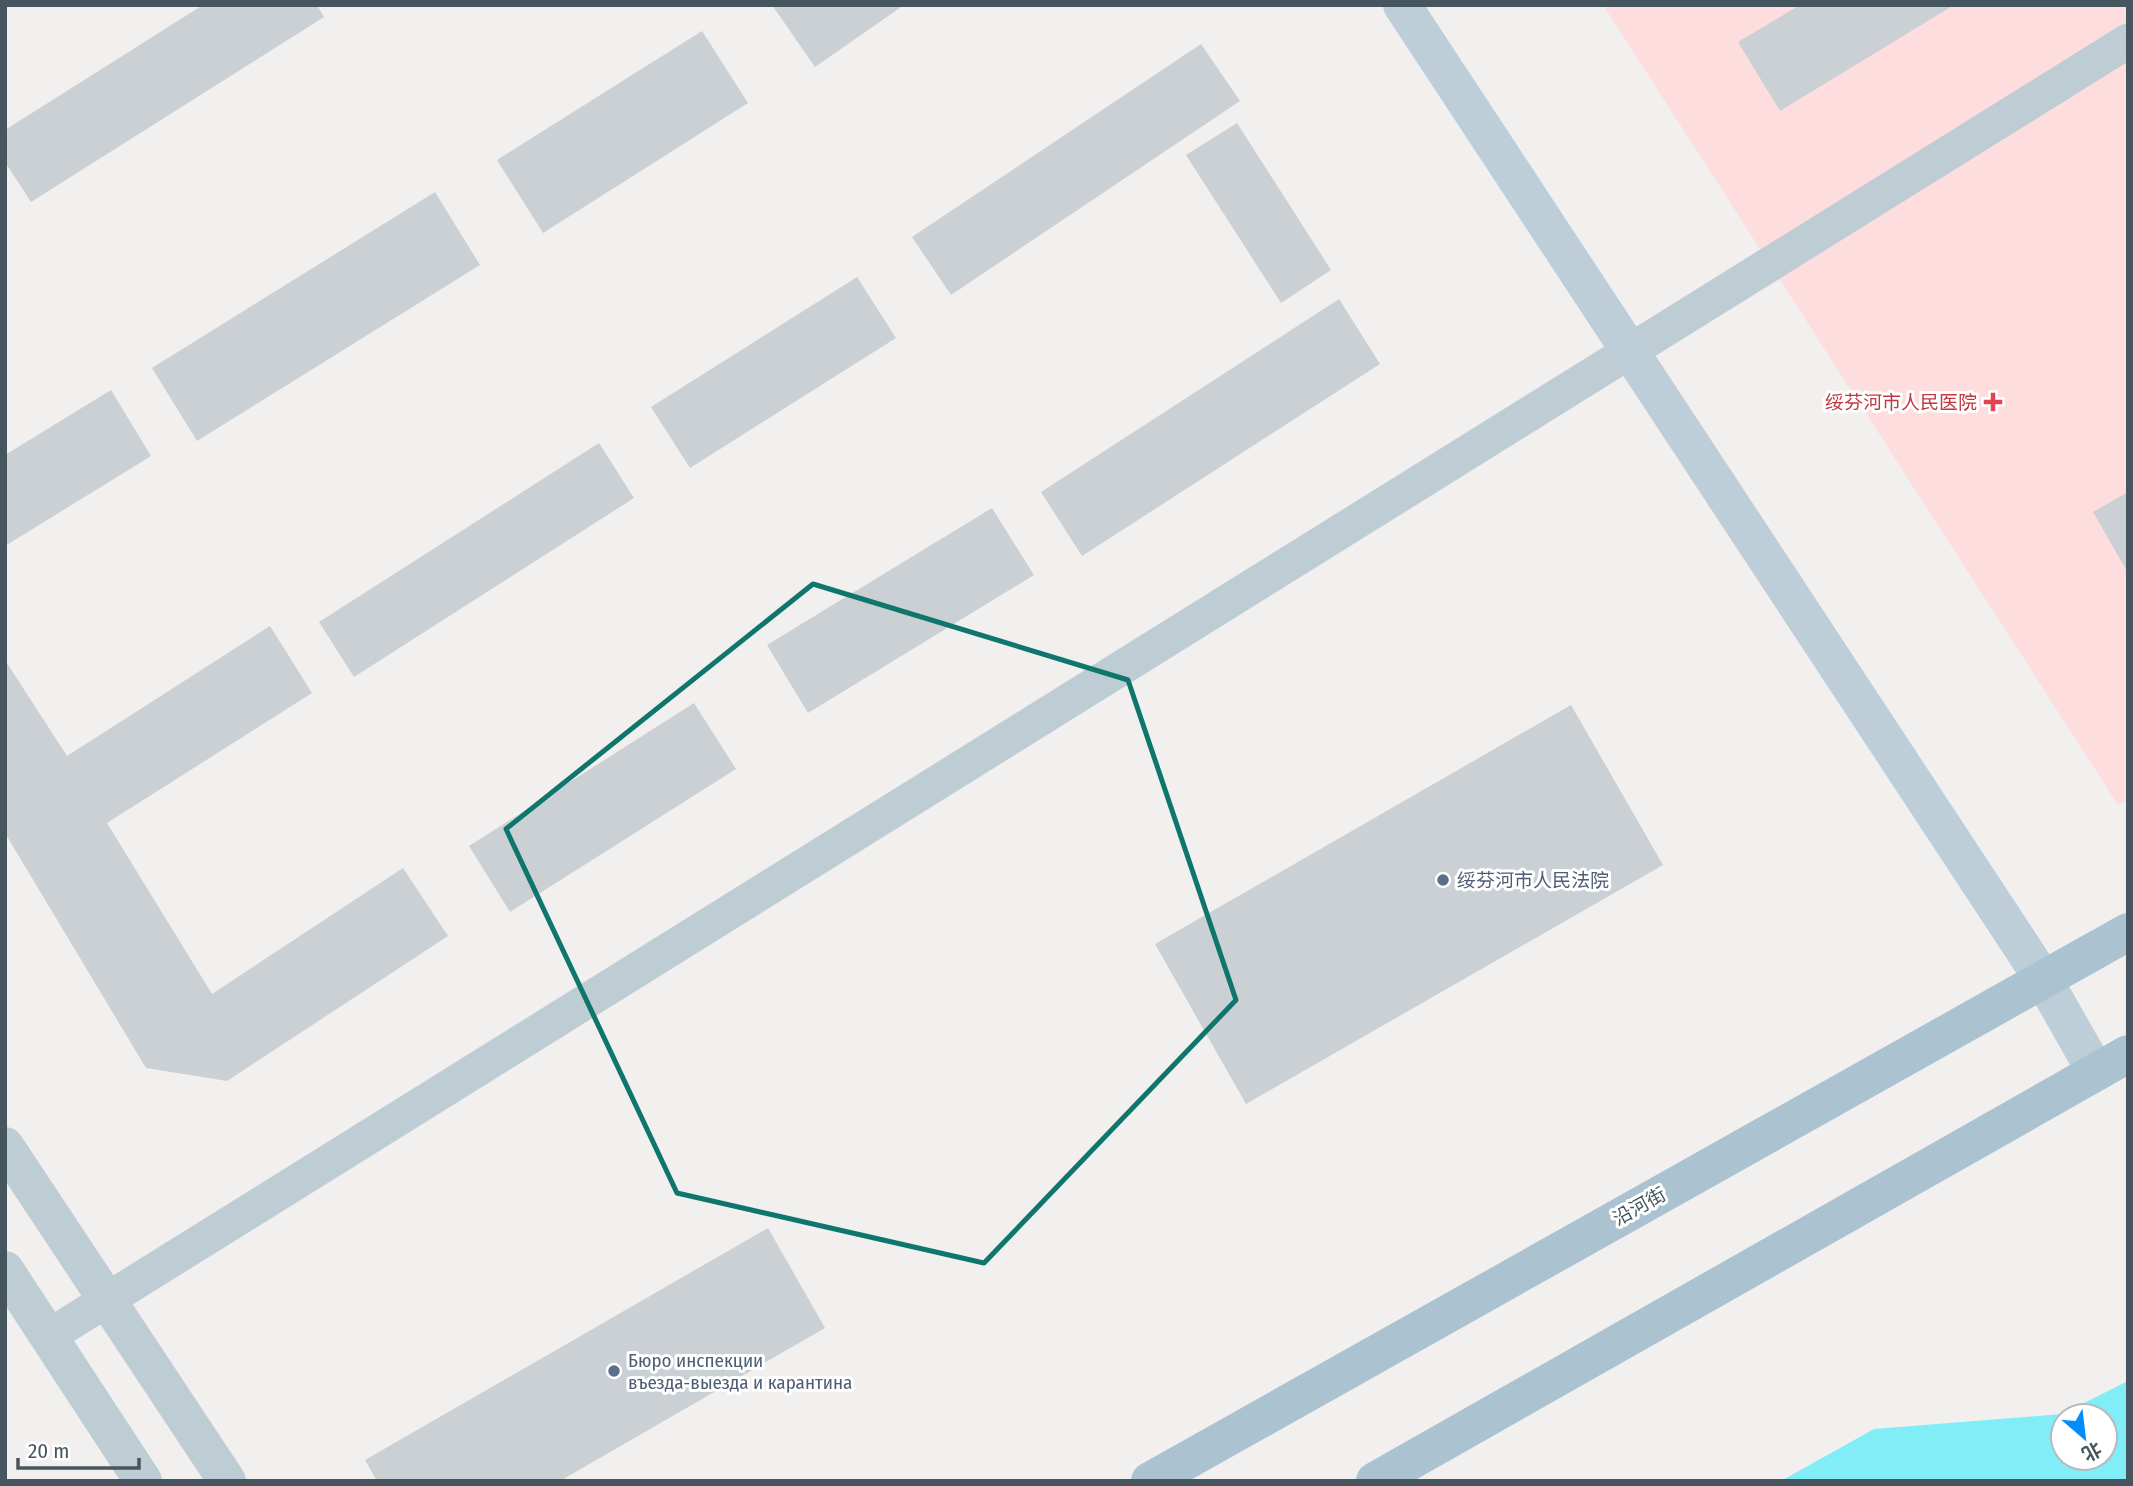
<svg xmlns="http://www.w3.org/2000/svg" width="2133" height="1486" font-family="'Fira Sans Condensed','Noto Sans SC',sans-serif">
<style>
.medical{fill:#feddde}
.water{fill:#80edf7;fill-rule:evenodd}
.building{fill:#cad0d4}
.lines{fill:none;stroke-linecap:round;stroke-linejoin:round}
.minor{stroke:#beccd3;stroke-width:35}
.tertiary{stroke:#beccd3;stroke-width:38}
.secondary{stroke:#bdced8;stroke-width:38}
.primary{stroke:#abc3d1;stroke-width:38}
.marked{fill:none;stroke:#0f766e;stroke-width:5;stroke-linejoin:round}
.health-dot{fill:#e0444e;stroke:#fff;stroke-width:2.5}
.service-dot{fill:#5c6f8a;stroke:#fff;stroke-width:2.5}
.labels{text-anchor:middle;stroke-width:6;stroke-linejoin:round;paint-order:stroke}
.health-label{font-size:19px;fill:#be3a42;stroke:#fff;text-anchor:end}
.service-label{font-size:19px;fill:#4e5e75;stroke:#fff;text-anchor:start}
.street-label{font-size:19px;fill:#45565f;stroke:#fff}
</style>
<rect width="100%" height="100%" fill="#f2efef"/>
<path class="medical" d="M 1603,5 L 2128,5 L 2128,800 L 2118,805 Z"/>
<path class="water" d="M 2128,1381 L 2128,1481 L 1781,1481 L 1874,1429 L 2062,1414 ZM 2063,1416 L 2105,1416 L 2105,1458 L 2063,1458 Z"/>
<path class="building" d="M 203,5 L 317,5 L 324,17 L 31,202 L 5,162 L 5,130 Z
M 772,5 L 904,5 L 815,67 Z
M 1800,5 L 1954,5 L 1780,111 L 1738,42 Z
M 702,31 L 748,103 L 543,233 L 497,160 Z
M 1201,44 L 1240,101 L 951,295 L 912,237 Z
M 1237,123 L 1331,270 L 1281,303 L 1186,155 Z
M 435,192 L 480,265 L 197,441 L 152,368 Z
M 857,277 L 896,338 L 690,468 L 651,407 Z
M 1339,299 L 1380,364 L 1082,556 L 1041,492 Z
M 111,390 L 151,456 L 5,546 L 5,455 Z
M 599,443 L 634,498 L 354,677 L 319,622 Z
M 2128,492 L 2128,573 L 2093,512 Z
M 992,508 L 1034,575 L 808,713 L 767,645 Z
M 270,626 L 312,693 L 107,823 L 212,994 L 403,868 L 448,936 L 227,1081 L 146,1068 L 5,833 L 5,660 L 67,756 Z
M 694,703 L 736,769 L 510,912 L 469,846 Z
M 1571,705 L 1663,865 L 1246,1104 L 1155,944 Z
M 768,1228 L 825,1328 L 560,1481 L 377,1481 L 365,1460 Z"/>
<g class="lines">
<path class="minor" d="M 49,1336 L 2128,41"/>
<path class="tertiary" d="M 5,1146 L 227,1481
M 5,1270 L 143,1481"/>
<path class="secondary" d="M 1402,5 L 2043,979 L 2096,1072"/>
<path class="primary" d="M 1150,1481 L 2128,932
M 1375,1481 L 2128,1054"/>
</g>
<path class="marked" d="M 813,584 L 1128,680 L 1236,1000 L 984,1263 L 677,1193 L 506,829 Z"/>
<path class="health-dot" d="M1989.5 391.5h7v7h7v7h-7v7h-7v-7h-7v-7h7z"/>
<g class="service-dot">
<circle cx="1443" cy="880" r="7"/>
<circle cx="614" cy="1371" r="7"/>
</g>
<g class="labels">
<g class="health-label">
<text x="1977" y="409">绥芬河市人民医院</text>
</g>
<g class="service-label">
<text x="1457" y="887">绥芬河市人民法院</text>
<text x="628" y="1367">Бюро инспекции<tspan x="628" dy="22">въезда-выезда и карантина</tspan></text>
</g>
<g class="street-label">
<text transform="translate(1639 1206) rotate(-29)" y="7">沿河街</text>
</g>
</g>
<rect width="2133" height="1486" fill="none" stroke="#45565f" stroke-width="14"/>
<g transform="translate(2084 1437) rotate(152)"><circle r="33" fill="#ffffff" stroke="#b5bbbf" stroke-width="2"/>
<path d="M0-5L12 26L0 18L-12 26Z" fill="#038df8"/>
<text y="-10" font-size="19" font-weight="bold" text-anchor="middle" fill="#45565f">北</text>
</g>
<path d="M18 1458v10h121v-10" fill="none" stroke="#45565f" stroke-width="3.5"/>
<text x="28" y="1458" font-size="21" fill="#45565f" stroke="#ffffff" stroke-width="5" paint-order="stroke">20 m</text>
</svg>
